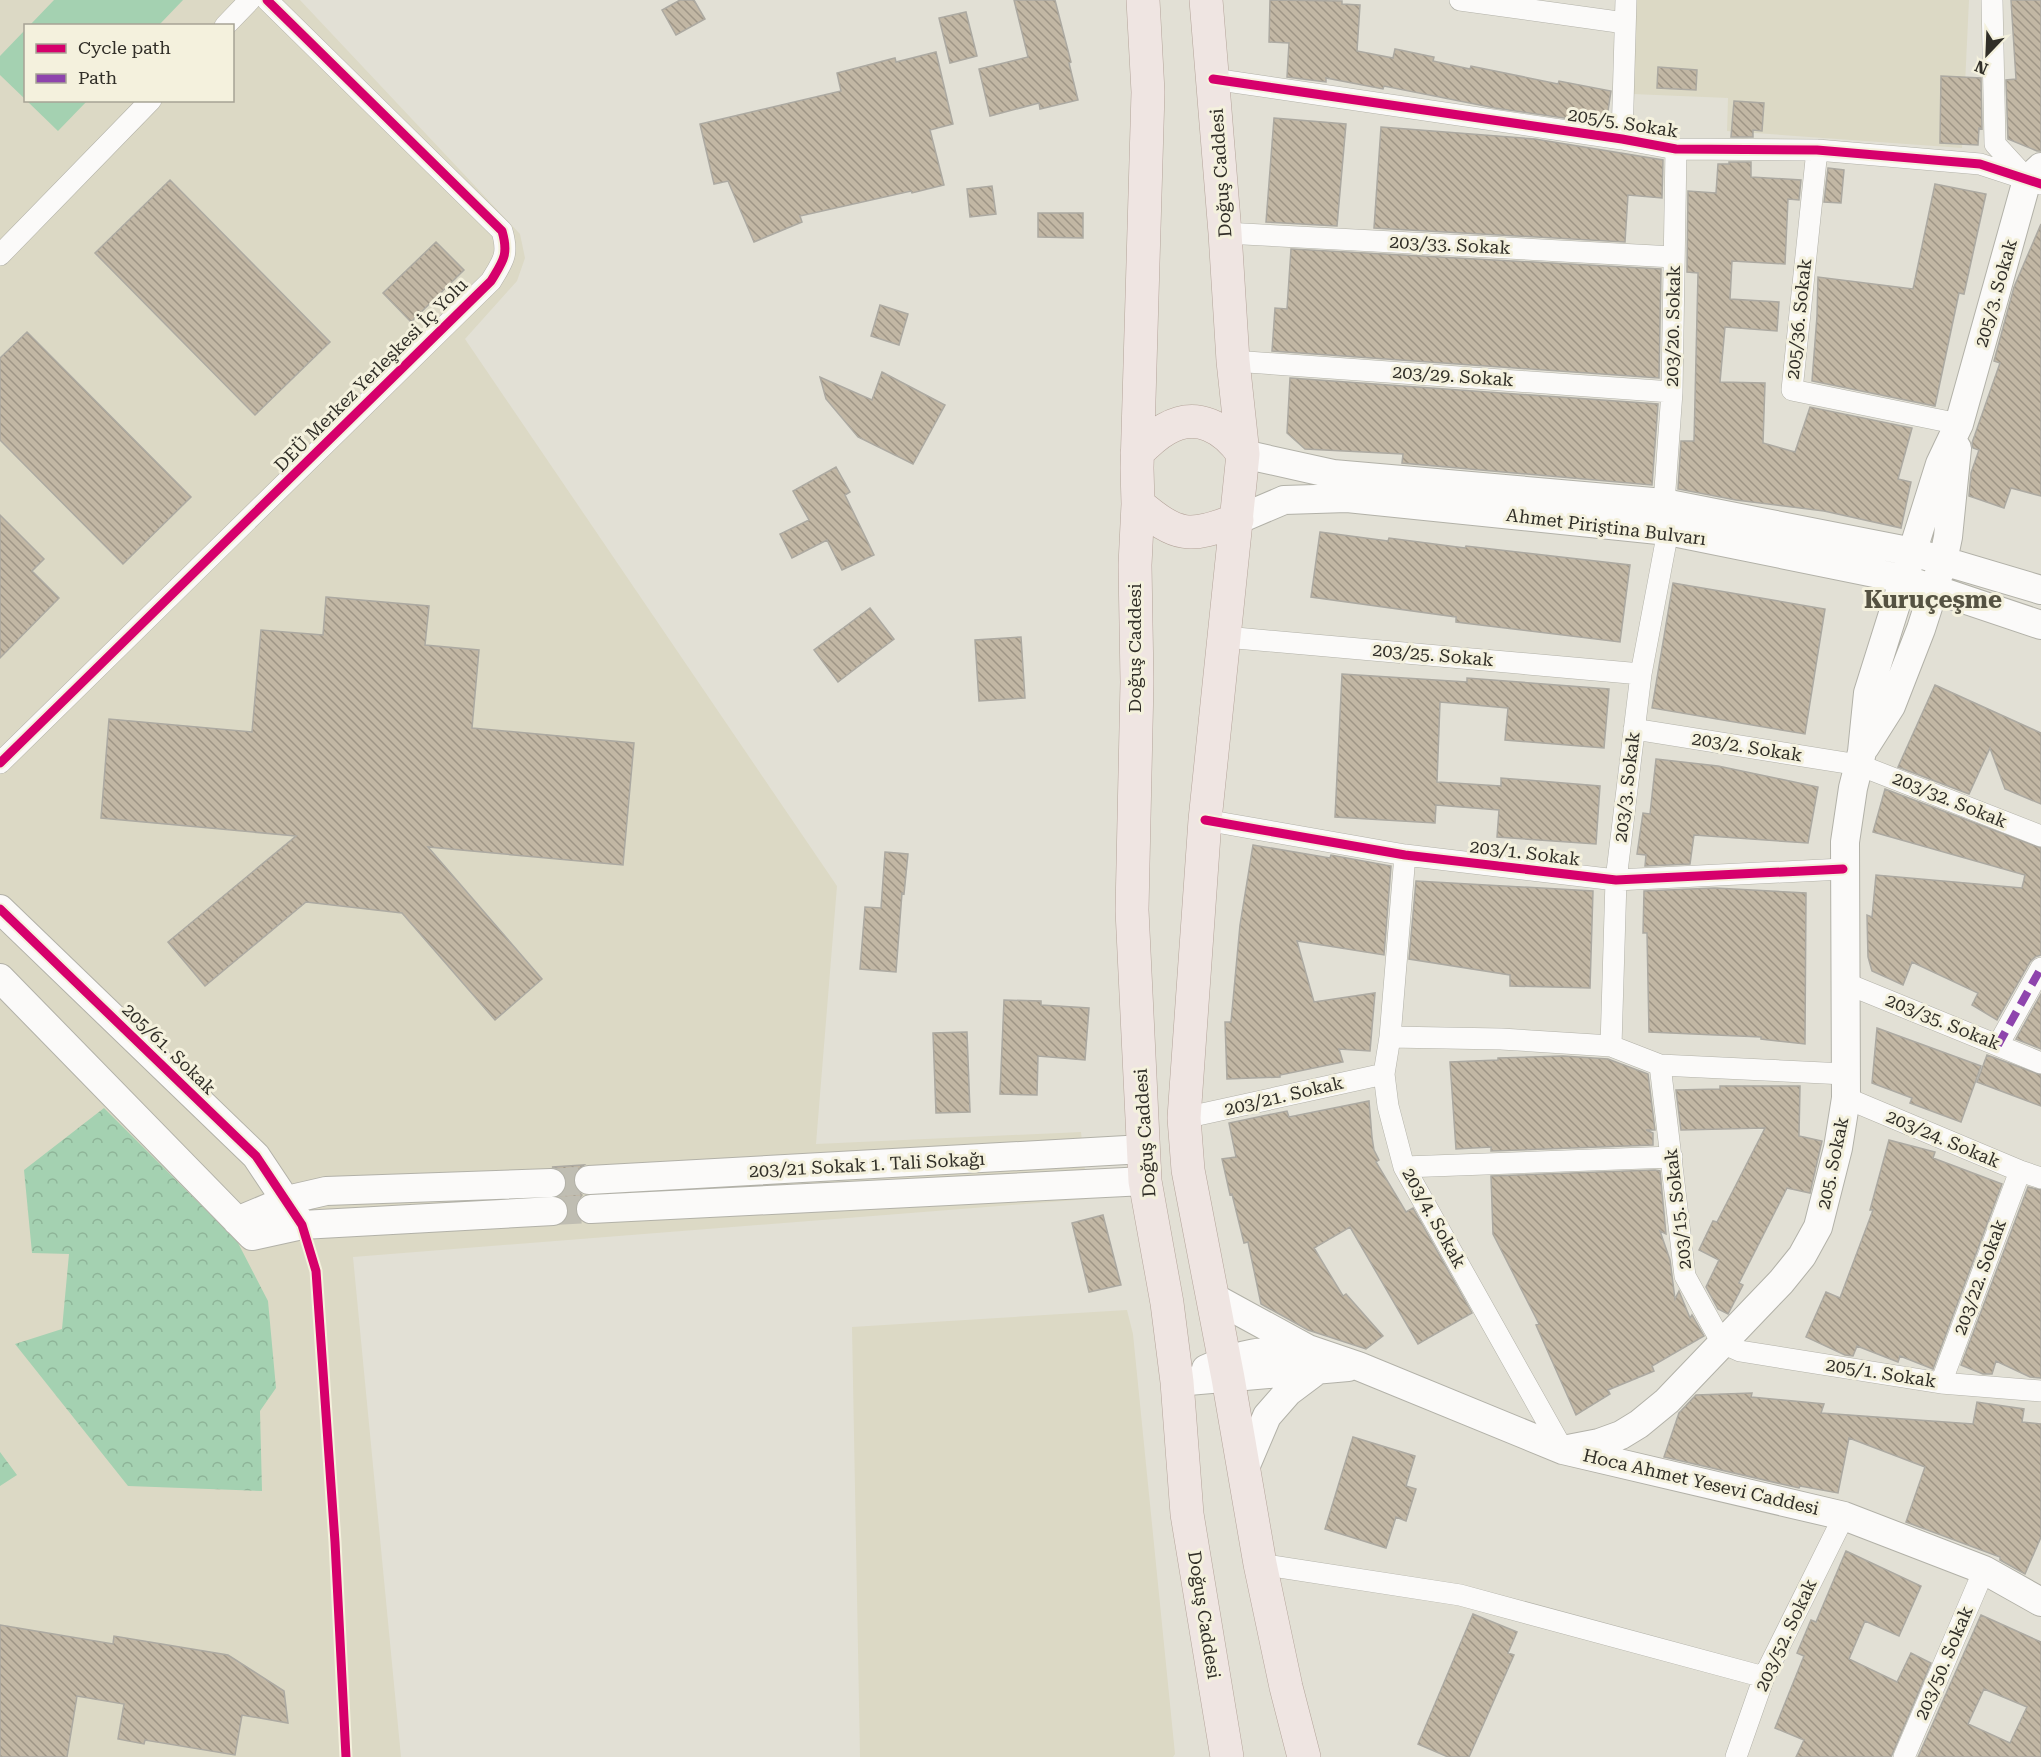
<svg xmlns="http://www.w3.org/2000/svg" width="2041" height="1757" font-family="'Roboto Serif',serif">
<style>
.built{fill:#dcd9c5;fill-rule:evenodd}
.forest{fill:url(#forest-crowns)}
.pitch{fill:#a4d1b1}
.building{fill:url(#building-back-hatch);stroke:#aca9a1;stroke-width:1.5;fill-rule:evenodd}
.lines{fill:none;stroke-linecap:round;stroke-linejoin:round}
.secondary-tunnel{stroke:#bfbdb2;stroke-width:28;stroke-dasharray:28 14;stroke-linecap:butt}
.street-casing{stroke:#b2b1a8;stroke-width:22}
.secondary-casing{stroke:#b2b1a8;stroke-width:30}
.primary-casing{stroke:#b4a49a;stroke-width:34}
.street{stroke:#fbfaf9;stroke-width:21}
.secondary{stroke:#fbfaf9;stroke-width:28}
.primary{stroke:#efe5e2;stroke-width:33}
.quiet{stroke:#8e44ad;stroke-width:8;stroke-dasharray:15 8;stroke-linecap:butt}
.cycleway-casing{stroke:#f4f1dd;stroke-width:13}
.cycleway{stroke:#d6006c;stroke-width:9}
.labels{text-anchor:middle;stroke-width:6;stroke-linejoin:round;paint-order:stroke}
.street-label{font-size:18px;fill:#312f28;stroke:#f4f1dd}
.district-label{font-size:24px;font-weight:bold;fill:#555242;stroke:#f4f1dd}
</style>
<defs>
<pattern id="forest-crowns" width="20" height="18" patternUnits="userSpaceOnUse" patternTransform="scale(1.5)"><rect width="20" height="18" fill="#a4d1b1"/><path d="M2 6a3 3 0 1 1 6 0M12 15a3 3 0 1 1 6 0" fill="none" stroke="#8eb498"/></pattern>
<pattern id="building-back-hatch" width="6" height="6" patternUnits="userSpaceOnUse" patternTransform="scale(1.5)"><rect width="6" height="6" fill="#c2b7a4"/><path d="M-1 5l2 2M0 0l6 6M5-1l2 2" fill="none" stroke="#9e9586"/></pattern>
</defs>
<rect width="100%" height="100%" fill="#e2e0d5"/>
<path class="built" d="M 0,0 L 300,0 L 520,234 L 525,258 L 517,281 L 465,339 L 837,886 L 816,1144 L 1081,1132 L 1088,1199 L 353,1257 L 401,1757 L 0,1757 ZM 26,26 L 232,26 L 232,100 L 26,100 Z
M 1634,0 L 1969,0 L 1962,148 L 1727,131 L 1728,98 L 1632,94 Z
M 1127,1310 L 1133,1334 L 1175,1754 L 1173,1757 L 860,1757 L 852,1327 Z"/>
<path class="forest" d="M 104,1108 L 237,1241 L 268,1301 L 276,1388 L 260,1411 L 262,1491 L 128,1486 L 15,1344 L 62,1329 L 69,1254 L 32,1253 L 24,1170 Z
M 0,1452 L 17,1475 L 0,1486 Z"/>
<path class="pitch" d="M 54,0 L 183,0 L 159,25 L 30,25 Z
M 25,30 L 25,99 L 0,75 L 0,56 Z
M 27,101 L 87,101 L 58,131 Z"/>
<path class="building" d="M 680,0 L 694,0 L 705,19 L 676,35 L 662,10 Z
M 1014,0 L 1055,0 L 1071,62 L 1069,63 L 1078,100 L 1040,109 L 1039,103 L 990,116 L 979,69 L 1028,57 Z
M 1270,0 L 1342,1 L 1342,4 L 1360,5 L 1357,51 L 1393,58 L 1395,49 L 1434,57 L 1433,61 L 1470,69 L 1471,66 L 1558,84 L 1559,81 L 1611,91 L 1606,124 L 1495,108 L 1384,86 L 1383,89 L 1326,78 L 1326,82 L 1287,77 L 1289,43 L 1269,42 Z
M 2011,0 L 2041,0 L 2041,151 L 2037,151 L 2008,139 L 2006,80 L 2016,79 Z
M 966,12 L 977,56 L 950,63 L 939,18 Z
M 936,52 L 953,124 L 930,130 L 944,185 L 912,193 L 911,191 L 800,216 L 802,222 L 754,242 L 728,181 L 714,184 L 700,124 L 841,91 L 837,73 L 895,58 L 896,62 Z
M 1658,67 L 1697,70 L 1696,90 L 1657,88 Z
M 1941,76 L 1981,78 L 1982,129 L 1979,128 L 1978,145 L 1940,143 Z
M 1734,101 L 1764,103 L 1762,131 L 1753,130 L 1753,137 L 1731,137 Z
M 1274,118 L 1346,124 L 1337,226 L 1266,222 Z
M 1381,127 L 1535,139 L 1663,160 L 1662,198 L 1628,195 L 1625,242 L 1374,228 Z
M 1729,162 L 1751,162 L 1751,177 L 1801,180 L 1799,200 L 1788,199 L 1785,264 L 1732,261 L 1730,299 L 1779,302 L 1777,331 L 1725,327 L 1720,382 L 1765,383 L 1763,443 L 1795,452 L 1810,407 L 1912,428 L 1898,479 L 1911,482 L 1901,528 L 1824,511 L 1736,500 L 1678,489 L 1681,441 L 1694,441 L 1698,273 L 1687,272 L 1688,191 L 1716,193 L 1718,164 L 1729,164 Z
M 1828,168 L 1844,170 L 1841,203 L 1824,202 Z
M 170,180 L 330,342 L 255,415 L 95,253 Z
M 1935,184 L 1986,194 L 1964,294 L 1959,293 L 1935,406 L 1812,381 L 1817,316 L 1818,277 L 1913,289 Z
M 992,186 L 996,214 L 970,217 L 967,189 Z
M 1038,213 L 1083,213 L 1083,238 L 1038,237 Z
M 2041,224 L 2041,496 L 2011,488 L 2004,508 L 1969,496 L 1971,473 L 1979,450 L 1973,448 L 1972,443 L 2000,363 L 1994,361 L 2014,287 Z
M 436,242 L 464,270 L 411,322 L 383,293 Z
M 1291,249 L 1661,269 L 1659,378 L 1272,351 L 1275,308 L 1287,309 Z
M 880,305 L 908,314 L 899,345 L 871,336 Z
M 27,332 L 191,497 L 123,564 L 0,440 L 0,358 Z
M 882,372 L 945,405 L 913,464 L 858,437 L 826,399 L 820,377 L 872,400 Z
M 1290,378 L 1658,404 L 1652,485 L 1402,463 L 1403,454 L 1305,449 L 1287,433 Z
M 836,467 L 850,492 L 845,495 L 874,555 L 842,570 L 827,540 L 792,558 L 780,534 L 809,520 L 793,491 Z
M 0,515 L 44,559 L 32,571 L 59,598 L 0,658 Z
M 1320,532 L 1388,541 L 1389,538 L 1465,548 L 1466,546 L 1630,565 L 1620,642 L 1456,622 L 1456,617 L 1311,597 Z
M 1673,583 L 1825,609 L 1805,734 L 1652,708 Z
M 326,597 L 429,606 L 425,645 L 479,650 L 472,728 L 634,743 L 623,865 L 428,847 L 542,979 L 495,1020 L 402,913 L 306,902 L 205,986 L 168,942 L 296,836 L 101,818 L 109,719 L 252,732 L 261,630 L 323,635 Z
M 870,608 L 894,639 L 838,682 L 814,650 Z
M 1021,637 L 1025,698 L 979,701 L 975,640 Z
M 1342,674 L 1467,682 L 1467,678 L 1609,689 L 1604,748 L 1505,740 L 1508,708 L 1440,702 L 1437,782 L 1501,786 L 1501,778 L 1600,786 L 1596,844 L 1497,837 L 1499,810 L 1436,805 L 1435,823 L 1335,817 Z
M 1935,685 L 2041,733 L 2041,804 L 2005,789 L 1990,748 L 1969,794 L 1898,767 Z
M 1656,759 L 1718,766 L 1818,787 L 1808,843 L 1694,835 L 1690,864 L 1645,866 L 1646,855 L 1637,854 L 1643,813 L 1650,814 Z
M 1885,789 L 2041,848 L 2041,955 L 2035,957 L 2030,962 L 1997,1020 L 1972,1005 L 1978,993 L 1912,962 L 1903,985 L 1872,971 L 1868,957 L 1867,915 L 1872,917 L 1876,875 L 2022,888 L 2025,875 L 1873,832 Z
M 1253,845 L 1330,858 L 1331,855 L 1391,866 L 1384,955 L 1297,941 L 1314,1002 L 1375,993 L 1370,1051 L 1339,1049 L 1343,1062 L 1280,1075 L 1280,1077 L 1227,1079 L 1225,1022 L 1231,1022 L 1240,925 Z
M 885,852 L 908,854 L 904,894 L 902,893 L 896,972 L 860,969 L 865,907 L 881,908 Z
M 1416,881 L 1593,891 L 1590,988 L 1510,986 L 1510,975 L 1409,959 Z
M 1715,888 L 1806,893 L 1805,1044 L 1761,1039 L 1761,1037 L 1649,1032 L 1647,933 L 1643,933 L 1644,891 Z
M 2041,994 L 2041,1049 L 2016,1039 Z
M 1004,1000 L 1041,1001 L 1041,1005 L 1089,1008 L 1085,1060 L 1038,1056 L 1037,1095 L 1000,1094 Z
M 1877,1028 L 1981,1066 L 1961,1122 L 1910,1103 L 1912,1098 L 1872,1083 Z
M 967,1032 L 970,1112 L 936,1113 L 933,1033 Z
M 1987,1055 L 2041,1075 L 2041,1106 L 1977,1082 Z
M 1563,1056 L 1608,1059 L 1648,1074 L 1655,1130 L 1646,1130 L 1653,1133 L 1653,1145 L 1491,1151 L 1491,1147 L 1456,1149 L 1450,1062 L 1498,1060 L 1498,1058 Z
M 1720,1086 L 1800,1086 L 1799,1136 L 1822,1141 L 1810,1193 L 1787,1188 L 1739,1283 L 1743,1285 L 1728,1314 L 1718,1309 L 1706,1287 L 1719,1260 L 1699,1250 L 1713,1221 L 1717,1222 L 1765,1128 L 1681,1130 L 1676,1090 L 1720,1089 Z
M 1369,1101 L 1372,1137 L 1374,1150 L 1379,1160 L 1376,1162 L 1406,1212 L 1413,1208 L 1472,1313 L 1418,1344 L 1350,1227 L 1314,1248 L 1343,1296 L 1346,1294 L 1383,1336 L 1366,1349 L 1308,1330 L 1261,1304 L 1248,1242 L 1244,1243 L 1232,1194 L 1230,1195 L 1222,1159 L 1236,1157 L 1229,1123 L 1287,1111 L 1289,1117 Z
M 1889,1140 L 1935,1152 L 1933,1158 L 2002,1184 L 1933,1369 L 1900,1356 L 1898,1362 L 1857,1346 L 1853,1356 L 1845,1355 L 1806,1337 L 1826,1292 L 1840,1298 L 1873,1210 L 1870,1210 Z
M 584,1165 L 575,1172 L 573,1180 L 576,1189 L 582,1195 L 577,1201 L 575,1209 L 578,1219 L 566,1220 L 569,1210 L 566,1202 L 560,1196 L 566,1190 L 567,1182 L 565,1174 L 559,1169 L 552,1167 Z
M 1655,1170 L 1660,1171 L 1666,1234 L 1660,1231 L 1670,1260 L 1675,1299 L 1679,1291 L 1690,1318 L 1692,1315 L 1704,1336 L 1652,1366 L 1654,1371 L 1608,1390 L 1610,1394 L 1576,1415 L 1536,1325 L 1539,1324 L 1493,1234 L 1491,1176 Z
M 2028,1187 L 2041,1190 L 2041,1378 L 2030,1377 L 1996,1361 L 1992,1374 L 1983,1374 L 1961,1365 Z
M 1103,1215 L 1121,1285 L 1089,1292 L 1072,1223 Z
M 1752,1393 L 1751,1397 L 1824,1404 L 1821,1413 L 1973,1424 L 1977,1402 L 2024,1409 L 2022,1422 L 2041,1424 L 2041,1537 L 2025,1574 L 2000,1560 L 2000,1557 L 1906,1522 L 1925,1467 L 1849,1438 L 1838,1493 L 1800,1486 L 1799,1488 L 1664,1457 L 1679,1413 L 1696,1395 Z
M 1353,1437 L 1415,1456 L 1406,1486 L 1416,1489 L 1406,1521 L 1396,1517 L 1386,1548 L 1325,1529 Z
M 1846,1551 L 1921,1586 L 1899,1636 L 1865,1621 L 1849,1659 L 1897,1682 L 1911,1653 L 1931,1663 L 1891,1757 L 1796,1757 L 1804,1740 L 1775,1728 L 1804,1656 L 1797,1653 L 1811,1620 L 1816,1622 Z
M 1473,1614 L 1517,1632 L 1508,1653 L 1514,1655 L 1469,1757 L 1448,1757 L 1418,1744 Z
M 1981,1615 L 2041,1642 L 2041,1757 L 1918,1757 ZM 1984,1689 L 2027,1707 L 2010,1743 L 1968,1724 Z
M 0,1625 L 113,1644 L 114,1636 L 228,1655 L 284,1691 L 288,1723 L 242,1715 L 235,1755 L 145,1740 L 144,1744 L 118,1739 L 124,1704 L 77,1696 L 67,1757 L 0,1757 Z"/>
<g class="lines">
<path class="secondary-tunnel" d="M 551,1183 L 589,1180
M 553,1211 L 591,1209"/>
<g class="street-casing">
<path id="street" d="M 1460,0 L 1625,23
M 1992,0 L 1995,144 L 2027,179
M 225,26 L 250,0
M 1213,79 L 1622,139 L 1676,149 L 1817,150 L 1980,164 L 2041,184
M 1622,139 L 1626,0
M 1817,150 L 1792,390 L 1959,424
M 1225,233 L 1674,257
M 0,255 L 151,100
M 1233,361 L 1672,392
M 1664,503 L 1672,392 L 1676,149
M 1225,637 L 1641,674
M 1634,729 L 1859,765 L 2041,836
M 0,763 L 491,281 C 503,261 509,255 502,231 L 267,0
M 1205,820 L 1405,855 L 1616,880 L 1843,869
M 1405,855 L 1390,1037 L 1384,1074 L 1388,1106 L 1404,1167 L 1563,1450
M 1845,983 L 2041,1063
M 1390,1037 L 1501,1039 L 1611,1046 L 1660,1065 L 1845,1074
M 1998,1045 L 2041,968
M 1611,1046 L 1616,880 L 1641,674 L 1668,531
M 1660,1065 L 1685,1276 L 1722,1343 L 1740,1351 L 1941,1383 L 2041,1391
M 1846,1098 L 2020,1171 L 2041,1178
M 1184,1118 L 1384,1074
M 1404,1167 L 1672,1157
M 1941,1383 L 2020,1171
M 1260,1564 L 1460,1595 L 1764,1677
M 1736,1757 L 1764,1677 L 1844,1516
M 1904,1757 L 1984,1570"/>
</g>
<g class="secondary-casing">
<path id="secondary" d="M 1243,454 L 1333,474 L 1664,503 L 1913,552 L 2041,590
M 1237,520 L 1284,500 L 1347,498 L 1668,531 L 1904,579 L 2041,625
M 1865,747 L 1891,706 L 1921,629 L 1943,561 L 1948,537 L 1957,448
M 0,909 L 256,1156 L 302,1225
M 0,978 L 252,1236 L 302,1225 L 553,1211
M 589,1180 L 1144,1149
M 591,1209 L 1145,1181
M 237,1221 L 287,1200 L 326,1191 L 551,1183
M 1211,1296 L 1308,1349 L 1358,1366 L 1563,1450 L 1844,1516 L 1984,1570 L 2041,1602
M 1206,1369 C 1244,1351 1267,1351 1308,1349
M 1177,1382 L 1348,1367
M 1563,1450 L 1599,1443 L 1621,1435 L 1639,1424 L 1667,1401 L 1781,1282 L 1802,1256 L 1818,1227 L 1838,1148 L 1846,1098 L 1845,842 L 1853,788 L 1862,752 L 1868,693 L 1940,464 L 1959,424 L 2027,180 L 2041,167
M 1244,1470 L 1267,1416 L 1288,1392 L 1316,1371"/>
</g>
<g class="primary-casing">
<path id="primary" d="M 1143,0 L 1148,92 L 1137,468 L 1138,504 L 1135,565 L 1137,682 L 1132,910 L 1145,1181 L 1167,1303 L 1177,1382 L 1187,1514 L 1227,1757
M 1206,0 L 1225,233 L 1233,361 L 1243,454 L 1205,820 L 1184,1118 L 1188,1170 L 1228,1378 L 1260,1564 L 1286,1687 L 1304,1757
M 1137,453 C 1146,444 1155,435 1166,429 C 1197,411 1225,428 1243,454
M 1138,504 C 1178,538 1189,538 1237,520"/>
</g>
<use href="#street" class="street"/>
<use href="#secondary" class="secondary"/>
<use href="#primary" class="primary"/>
<path class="quiet" d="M 1998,1045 L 2041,968"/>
<g class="cycleway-casing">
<path id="cycleway" d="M 1213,79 L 1622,139 L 1676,149 L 1817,150 L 1980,164 L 2041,184
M 0,763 L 491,281 C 503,261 509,255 502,231 L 267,0
M 1205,820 L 1405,855 L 1616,880 L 1843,869
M 0,909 L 256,1156 L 302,1225 L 316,1271 L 335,1542 L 346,1757"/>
</g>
<use href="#cycleway" class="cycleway"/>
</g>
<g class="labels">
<g class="street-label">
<text transform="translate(1623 123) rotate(9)" y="6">205/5. Sokak</text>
<text transform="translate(1221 173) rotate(-94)" y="6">Doğuş Caddesi</text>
<text transform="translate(1450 245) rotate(3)" y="6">203/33. Sokak</text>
<text transform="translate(1996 293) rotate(-74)" y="6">205/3. Sokak</text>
<text transform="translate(1799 319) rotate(-84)" y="6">205/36. Sokak</text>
<text transform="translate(1673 326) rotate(-89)" y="6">203/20. Sokak</text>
<text transform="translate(371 375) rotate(-45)" y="6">DEÜ Merkez Yerleşkesi İç Yolu</text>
<text transform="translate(1453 376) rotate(4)" y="6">203/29. Sokak</text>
<text transform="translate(1606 527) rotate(7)" y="6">Ahmet Piriştina Bulvarı</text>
<text transform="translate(1135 648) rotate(-90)" y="6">Doğuş Caddesi</text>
<text transform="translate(1433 655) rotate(5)" y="6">203/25. Sokak</text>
<text transform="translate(1747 747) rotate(9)" y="6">203/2. Sokak</text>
<text transform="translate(1627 787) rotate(-83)" y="6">203/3. Sokak</text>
<text transform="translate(1950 800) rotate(22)" y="6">203/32. Sokak</text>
<text transform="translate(1525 853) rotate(7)" y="6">203/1. Sokak</text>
<text transform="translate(1943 1022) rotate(22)" y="6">203/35. Sokak</text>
<text transform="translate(169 1049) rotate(44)" y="6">205/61. Sokak</text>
<text transform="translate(1284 1096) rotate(-13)" y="6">203/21. Sokak</text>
<text transform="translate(1145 1133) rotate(-94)" y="6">Doğuş Caddesi</text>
<text transform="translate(1943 1139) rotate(23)" y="6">203/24. Sokak</text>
<text transform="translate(1833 1163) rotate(-78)" y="6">205. Sokak</text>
<text transform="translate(867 1165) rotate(-3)" y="6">203/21 Sokak 1. Tali Sokağı</text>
<text transform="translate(1678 1209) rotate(-97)" y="6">203/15. Sokak</text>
<text transform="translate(1434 1218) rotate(61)" y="6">203/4. Sokak</text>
<text transform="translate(1980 1277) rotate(-70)" y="6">203/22. Sokak</text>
<text transform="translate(1881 1373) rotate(9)" y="6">205/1. Sokak</text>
<text transform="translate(1701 1482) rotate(13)" y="6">Hoca Ahmet Yesevi Caddesi</text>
<text transform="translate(1204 1615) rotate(81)" y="6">Doğuş Caddesi</text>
<text transform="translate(1786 1635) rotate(-65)" y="6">203/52. Sokak</text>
<text transform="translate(1944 1663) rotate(-67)" y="6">203/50. Sokak</text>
</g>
<g class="district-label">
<text x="1933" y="608">Kuruçeşme</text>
</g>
</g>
<rect x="24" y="24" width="210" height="78" fill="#f4f1dd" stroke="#a6a395" stroke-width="1.5"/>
<rect x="36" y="44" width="30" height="9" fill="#d6006c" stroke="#a6a395" stroke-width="1.5"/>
<text x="78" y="54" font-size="18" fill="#312f28">Cycle path</text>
<rect x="36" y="74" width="30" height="9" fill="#8e44ad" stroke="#a6a395" stroke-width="1.5"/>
<text x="78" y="84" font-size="18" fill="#312f28">Path</text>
<g transform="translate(1987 54) rotate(203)" stroke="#f4f1dd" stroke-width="4.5" paint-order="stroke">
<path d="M0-4.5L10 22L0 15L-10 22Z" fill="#312f28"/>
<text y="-9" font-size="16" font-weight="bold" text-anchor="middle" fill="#312f28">N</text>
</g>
</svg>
